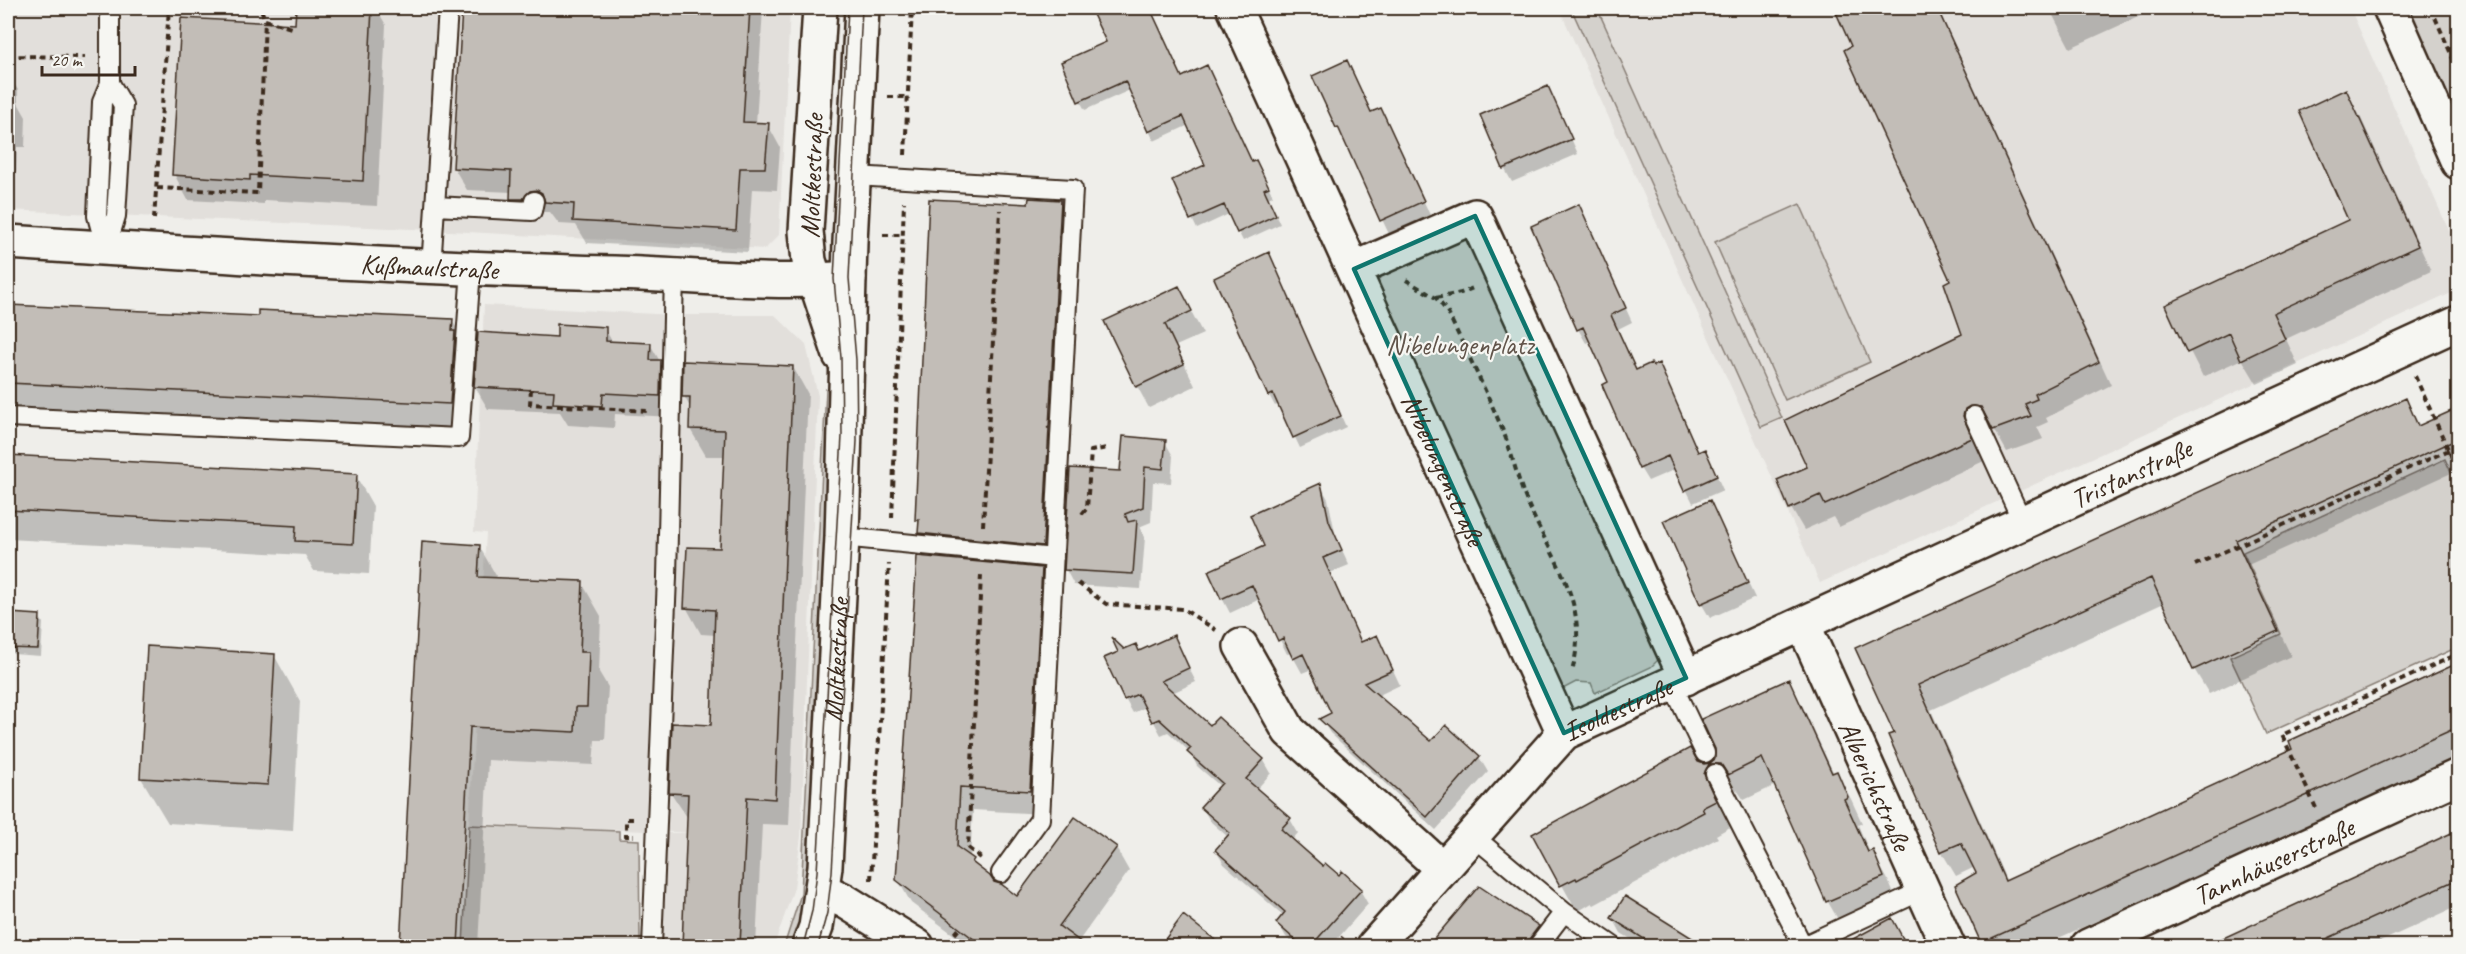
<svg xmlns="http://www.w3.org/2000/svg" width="2466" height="954" font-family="Caveat,sans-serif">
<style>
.built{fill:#e2dfdb}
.green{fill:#d4d1cc;stroke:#887e75;stroke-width:1.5}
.shadow{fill:#0003}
.building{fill:#c2bdb7;stroke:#3b2a1e;stroke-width:1.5}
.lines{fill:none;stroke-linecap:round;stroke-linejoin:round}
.lane-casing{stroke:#3b2a1e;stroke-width:22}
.street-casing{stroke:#3b2a1e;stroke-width:38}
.secondary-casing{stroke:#3b2a1e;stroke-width:38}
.path{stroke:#3b2a1e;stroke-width:4;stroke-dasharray:6 4.5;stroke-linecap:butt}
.lane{stroke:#f6f6f2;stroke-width:18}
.street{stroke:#f6f6f2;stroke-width:33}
.secondary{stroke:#f6f6f2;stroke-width:33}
.tram{stroke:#3b2a1e;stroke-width:1.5}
.marked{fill:#0f766e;fill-opacity:0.2;stroke:#0f766e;stroke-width:4.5;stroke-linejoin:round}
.labels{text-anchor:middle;stroke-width:4.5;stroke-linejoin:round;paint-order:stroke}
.street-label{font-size:28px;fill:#3b2a1e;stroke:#f6f6f2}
.park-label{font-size:28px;fill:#61544a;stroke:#f6f6f2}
</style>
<rect width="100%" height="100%" fill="#efeeea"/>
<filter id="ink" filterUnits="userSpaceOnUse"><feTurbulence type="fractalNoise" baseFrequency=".0167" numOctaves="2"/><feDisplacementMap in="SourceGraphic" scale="12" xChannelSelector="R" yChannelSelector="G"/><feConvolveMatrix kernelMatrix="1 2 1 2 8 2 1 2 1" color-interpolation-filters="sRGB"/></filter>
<g filter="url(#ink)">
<path class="built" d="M 8,8 L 790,8 L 779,235 L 765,249 L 432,230 L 8,210 Z
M 1559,8 L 2350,8 L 2458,251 L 2458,290 L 1820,583 Z
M 484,305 L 674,315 L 775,315 L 806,345 L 818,396 L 801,836 L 794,888 L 774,946 L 661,946 L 665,833 L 699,833 L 469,824 L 486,533 L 474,532 Z"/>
<path class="green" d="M 1571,8 L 1597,8 L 1782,418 L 1761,427 Z
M 2409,8 L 2458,8 L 2458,117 Z
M 1800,204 L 1870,362 L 1785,400 L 1715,242 Z
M 1455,238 L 1469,241 L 1658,648 L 1658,660 L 1651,667 L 1595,693 L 1591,683 L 1576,682 L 1559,691 L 1377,292 L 1379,277 L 1392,264 Z
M 826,389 L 829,390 L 830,411 L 808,893 L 792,946 L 784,946 L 801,894 Z
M 2445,459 L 2458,488 L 2458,647 L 2266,734 L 2230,657 L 2281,634 L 2243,552 Z
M 469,825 L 619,831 L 619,839 L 639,840 L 640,946 L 463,946 Z"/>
<path class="shadow" d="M 55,8 L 101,8 L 101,11 Z
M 297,8 L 376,8 L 386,25 L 377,206 L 264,200 L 264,204 L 188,200 L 174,174 L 296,26 Z
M 464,8 L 763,8 L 756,124 L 768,125 L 780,147 L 777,190 L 752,189 L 748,252 L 587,243 L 576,225 L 559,224 L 550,212 L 542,212 L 536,221 L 524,220 L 511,198 L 512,192 L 467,190 L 454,168 Z
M 1101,8 L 1150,8 L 1182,78 L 1252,163 L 1261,171 L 1273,196 L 1268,198 L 1280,224 L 1243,241 L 1229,214 L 1197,229 L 1174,181 L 1207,165 L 1189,125 L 1154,141 L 1130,90 L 1085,110 L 1080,101 L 1108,42 L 1093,11 Z
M 1840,8 L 1938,8 L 2111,385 L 2046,418 L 2048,422 L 2037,427 L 2043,439 L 2007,452 L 1994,429 L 1983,428 L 1975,439 L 1984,461 L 1839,527 L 1833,517 L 1804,530 L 1791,508 L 1809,468 L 1964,335 L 1952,281 L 1836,9 Z
M 2049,8 L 2158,8 L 2070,48 Z
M 1347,62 L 1372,114 L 1388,123 L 1430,215 L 1389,234 L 1314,77 Z
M 8,75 L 18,90 L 18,103 L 26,117 L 25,147 L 17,147 L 16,171 L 8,171 Z
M 1548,87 L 1578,154 L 1512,182 L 1504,168 Z
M 2345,91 L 2360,116 L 2431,271 L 2286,339 L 2298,365 L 2257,384 L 2242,359 L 2203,377 L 2167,306 L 2350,221 Z
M 1060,201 L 1073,223 L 1055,567 L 932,555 L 920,533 L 920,526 L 916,519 L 1030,205 Z
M 1579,206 L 1632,322 L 1618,329 L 1637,371 L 1658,365 L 1699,453 L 1712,465 L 1723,490 L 1693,503 L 1676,469 L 1648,481 L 1640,468 L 1610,383 L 1591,341 L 1586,343 L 1578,329 Z
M 1274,265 L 1346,427 L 1300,448 L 1279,404 L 1275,406 L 1269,395 L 1216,278 Z
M 1179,288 L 1203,334 L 1176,346 L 1195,386 L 1149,408 L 1137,386 Z
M 8,306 L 259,317 L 452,320 L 468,348 L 465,432 L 12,411 L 8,403 Z
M 605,329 L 613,343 L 650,344 L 673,384 L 672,417 L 615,414 L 614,428 L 568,425 L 560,412 L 488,409 L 475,387 L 558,338 Z
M 793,367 L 808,394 L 789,825 L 762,824 L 756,946 L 683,946 L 689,820 L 671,793 L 712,727 L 716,635 L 701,634 L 686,607 L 721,550 L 725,456 L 706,456 L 690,429 L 691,409 L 684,396 Z
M 2405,400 L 2420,426 L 2458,409 L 2458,470 L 2248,565 L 2291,656 L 2209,694 L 2194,669 L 2164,603 L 1931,710 L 2007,882 L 2294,749 L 2291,742 L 2458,665 L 2458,757 L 2041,946 L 1985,946 L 1957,885 L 1978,874 L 1975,867 L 1956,876 L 1941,851 L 1890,736 L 1896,734 L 1857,649 Z
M 1165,442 L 1173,456 L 1171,483 L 1153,482 L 1151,522 L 1139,527 L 1145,537 L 1141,589 L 1074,585 L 1066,570 L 1121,473 Z
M 8,457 L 356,476 L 373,506 L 369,574 L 314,571 L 305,555 L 8,539 Z
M 1320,485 L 1328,499 L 1336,537 L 1349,565 L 1330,573 L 1362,643 L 1384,651 L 1400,685 L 1377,696 L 1431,743 L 1446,727 L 1479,757 L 1488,772 L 1436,830 L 1330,733 L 1321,719 L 1332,714 L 1312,669 L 1302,673 L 1291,653 L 1287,654 L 1260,599 L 1230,613 L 1222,598 Z
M 1710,502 L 1755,598 L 1710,618 L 1701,603 Z
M 424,543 L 479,546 L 498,579 L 582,583 L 601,616 L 599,672 L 608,687 L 605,740 L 595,740 L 593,765 L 488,760 L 478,946 L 401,946 Z
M 1041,570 L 1054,593 L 1043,814 L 973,810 L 970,858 L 993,883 L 1017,898 L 1116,848 L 1129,871 L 1078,942 L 1083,946 L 969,946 L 911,903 L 898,880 Z
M 39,616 L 43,623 L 41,656 L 13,654 L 9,647 Z
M 1173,637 L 1196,682 L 1172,693 L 1210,727 L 1263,759 L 1271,773 L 1256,790 L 1290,819 L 1298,833 L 1292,840 L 1323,868 L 1360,890 L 1368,904 L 1331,946 L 1296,946 L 1286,937 L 1278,923 L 1284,916 L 1224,864 L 1216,851 L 1228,837 L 1210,821 L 1202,807 L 1220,786 L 1197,766 L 1190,752 L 1168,732 L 1161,735 L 1146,707 L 1133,713 L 1125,699 L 1124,651 L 1139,653 Z
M 274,655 L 300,701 L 293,831 L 168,823 L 141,778 Z
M 1788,681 L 1803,707 L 1834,774 L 1836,773 L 1851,799 L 1862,823 L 1858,825 L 1870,853 L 1872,852 L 1887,878 L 1898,903 L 1843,928 L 1828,902 L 1776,785 L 1744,800 L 1737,790 L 1730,788 L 1720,794 L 1719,806 L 1730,827 L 1716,835 L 1718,838 L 1594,905 L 1592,903 L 1577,912 L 1534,834 L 1697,763 L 1703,766 L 1711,764 Z
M 2458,833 L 2458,906 L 2371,946 L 2207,946 Z
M 1480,888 L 1538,927 L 1550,946 L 1429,946 Z
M 1626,898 L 1702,946 L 1642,946 L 1621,933 L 1613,918 Z
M 1183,917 L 1216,943 L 1249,945 L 1251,946 L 1161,946 Z
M 1892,920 L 1907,946 L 1843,946 Z"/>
<path class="building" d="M 296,8 L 372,8 L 363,181 L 250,175 L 250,180 L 172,175 L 181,18 L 295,24 Z
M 462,8 L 750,8 L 743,122 L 769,123 L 765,168 L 740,168 L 736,230 L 573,221 L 574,204 L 545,202 L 542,193 L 537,190 L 530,191 L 523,199 L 510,199 L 511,171 L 453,168 Z
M 1090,8 L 1150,8 L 1182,77 L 1207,65 L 1252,162 L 1256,160 L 1269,187 L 1264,189 L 1276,215 L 1237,233 L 1224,205 L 1190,220 L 1172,180 L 1205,165 L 1183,116 L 1148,132 L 1125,81 L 1078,102 L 1061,62 L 1106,42 Z
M 1834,8 L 1937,8 L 2099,362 L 2035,394 L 2037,399 L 2025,404 L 2031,416 L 1993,430 L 1981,407 L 1970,406 L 1965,409 L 1963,416 L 1972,438 L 1825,505 L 1820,495 L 1789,509 L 1777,480 L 1807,467 L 1785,420 L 1962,334 L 1944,283 L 1950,280 L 1844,50 L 1851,46 Z
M 1347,60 L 1371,112 L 1381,108 L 1424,201 L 1380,221 L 1338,127 L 1336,128 L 1312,76 Z
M 1548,86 L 1572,139 L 1503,169 L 1480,115 Z
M 2346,89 L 2418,246 L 2273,313 L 2285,339 L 2241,360 L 2229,333 L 2187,353 L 2165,305 L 2348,220 L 2299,111 Z
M 1029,198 L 1061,200 L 1049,427 L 1047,428 L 1049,428 L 1043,546 L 918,533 L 919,520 L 915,520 L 929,199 L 1028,204 Z
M 1579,204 L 1626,308 L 1611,315 L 1636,370 L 1651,363 L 1653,366 L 1659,363 L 1698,452 L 1705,449 L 1717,476 L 1684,491 L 1668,456 L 1639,469 L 1602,385 L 1608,382 L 1583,327 L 1577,330 L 1531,226 Z
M 1269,252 L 1341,416 L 1293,438 L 1273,394 L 1268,396 L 1214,278 Z
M 1179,286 L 1192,311 L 1165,324 L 1184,364 L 1136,387 L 1104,321 Z
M 8,305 L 258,316 L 258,310 L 453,319 L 452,331 L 455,331 L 450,404 L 8,383 Z
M 557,324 L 606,327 L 606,341 L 651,343 L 650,360 L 661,360 L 660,396 L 603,393 L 602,406 L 553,403 L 554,391 L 474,387 L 478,332 L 557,337 Z
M 683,361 L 793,366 L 775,799 L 747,797 L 740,946 L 682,946 L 688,794 L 669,793 L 672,723 L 711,725 L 715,610 L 684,608 L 687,547 L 720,548 L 725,430 L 689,429 L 690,397 L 682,397 Z
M 2406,398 L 2418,426 L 2458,408 L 2458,439 L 2236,540 L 2278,631 L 2193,670 L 2151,578 L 1918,685 L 2005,881 L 2292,749 L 2289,741 L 2458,663 L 2458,727 L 1981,943 L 1955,885 L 1976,873 L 1961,843 L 1940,852 L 1888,735 L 1894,733 L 1855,648 Z
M 1123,436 L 1166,440 L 1163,469 L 1145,467 L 1143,507 L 1125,514 L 1128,522 L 1137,520 L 1133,574 L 1064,570 L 1070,468 L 1120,471 Z
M 8,455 L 357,474 L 353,544 L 295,541 L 296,526 L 8,510 Z
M 1321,483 L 1329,521 L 1342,550 L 1323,558 L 1361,642 L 1377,635 L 1393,670 L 1364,683 L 1431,741 L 1446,725 L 1480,756 L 1427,817 L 1319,719 L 1331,713 L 1303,654 L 1293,659 L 1283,638 L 1278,641 L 1252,585 L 1221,599 L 1208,571 L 1264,546 L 1250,515 Z
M 1710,500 L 1748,583 L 1700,604 L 1663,521 Z
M 422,541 L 480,545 L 478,577 L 583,581 L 580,652 L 589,652 L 587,707 L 576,707 L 575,732 L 470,727 L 458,946 L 400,946 Z
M 917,556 L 1042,568 L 1030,791 L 960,787 L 957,847 L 974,859 L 972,862 L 990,876 L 994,882 L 1001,884 L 1017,896 L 1075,817 L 1117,847 L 1059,926 L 1086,946 L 983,946 L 896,880 Z
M 9,613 L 40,615 L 38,649 L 8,648 Z
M 1174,635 L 1189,668 L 1161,681 L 1210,725 L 1218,717 L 1264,759 L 1246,779 L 1291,818 L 1281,829 L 1323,866 L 1325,863 L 1339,875 L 1342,871 L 1362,889 L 1311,946 L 1302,946 L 1276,923 L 1285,912 L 1215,850 L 1230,833 L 1200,807 L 1222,783 L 1187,752 L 1191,748 L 1159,719 L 1152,722 L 1138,694 L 1124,700 L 1104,658 L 1118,652 L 1111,637 L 1124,649 L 1136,644 L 1139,651 Z
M 147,646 L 275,654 L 268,785 L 140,778 Z
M 1789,679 L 1832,773 L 1837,771 L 1848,797 L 1844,799 L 1868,852 L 1873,850 L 1884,877 L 1826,902 L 1762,758 L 1728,775 L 1721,764 L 1709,764 L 1704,774 L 1716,801 L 1702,808 L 1704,812 L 1577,880 L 1576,878 L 1560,886 L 1532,834 L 1690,748 L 1698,762 L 1704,764 L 1710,763 L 1715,759 L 1715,749 L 1701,719 Z
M 2458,830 L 2458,879 L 2311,946 L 2206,946 Z
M 1479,886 L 1539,926 L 1529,939 L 1527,946 L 1428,946 Z
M 1625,896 L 1705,946 L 1655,946 L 1611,918 Z
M 1183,915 L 1223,946 L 1160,946 Z
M 1892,918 L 1907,946 L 1840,946 Z
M 1558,938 L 1571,946 L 1552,946 Z"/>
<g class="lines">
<g class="lane-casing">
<path id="lane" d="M 855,176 L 1073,189 L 1040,819 L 1001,873
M 435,206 L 532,211 L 534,201
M 106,249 L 97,216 L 102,102 L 110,83 L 110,8
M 106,249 L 116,216 L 123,105 L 110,83
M 431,268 L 448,8
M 1974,416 L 2023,523
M 8,417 L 459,438 L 471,269
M 842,537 L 1054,558
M 1672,684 L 1705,753
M 1715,774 L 1803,946 L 1923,890
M 1473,836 L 1564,912 L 1613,946
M 652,946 L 667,577 L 674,274
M 1538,946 L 1564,912"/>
</g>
<g class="street-casing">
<g id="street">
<path id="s1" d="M 1234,8 L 1564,733"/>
<path d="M 2390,8 L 2458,162"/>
<path d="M 1354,269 L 1475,216 L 1686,678"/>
<path id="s2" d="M 1803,624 L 1948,946"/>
<path d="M 1241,646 L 1289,731 L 1443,869"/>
<path d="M 822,890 L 845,901 L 917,946"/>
<path id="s3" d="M 1374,946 L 1564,733 L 2458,323"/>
<path id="s4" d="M 2088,946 L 2458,776"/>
</g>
</g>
<g class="secondary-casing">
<g id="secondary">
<path d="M 820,8 L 806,231 L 809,261 L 840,355"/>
<path id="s5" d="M 8,242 C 210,255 412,268 614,273 C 692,275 771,285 849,278"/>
<path id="s6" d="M 809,946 L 816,927 L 825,867 L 842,537 L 850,242 L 862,8"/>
</g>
</g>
<path class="path" d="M 241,8 L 261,9 L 265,20 L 294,29
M 2431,8 L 2458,70
M 2449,50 L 2458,45
M 8,56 L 85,57
M 888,97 L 908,97
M 905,155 L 912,8
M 157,188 L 258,193 L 265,20
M 154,219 L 169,8
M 883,235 L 903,235
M 1406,280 L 1436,298 L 1447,311 C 1466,351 1486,390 1503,431 C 1513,455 1517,480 1528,504 C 1553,562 1591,603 1572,671
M 1436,298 L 1461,293 L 1473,288
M 2415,376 L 2458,471
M 531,389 L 530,404 L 647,411
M 1082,514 L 1087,508 L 1091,451 L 1107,448
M 892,518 L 904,202
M 983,526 L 1000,210
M 2195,565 L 2449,450
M 1078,583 L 1106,604 L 1183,609 L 1216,630
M 2316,808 L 2282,735 L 2458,654
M 633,819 L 626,819 L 626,836 L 634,836
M 981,858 L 968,848 L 981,575
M 871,880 L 889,564
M 948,942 L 959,929
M 1335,946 L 1343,937"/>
<use href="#lane" class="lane"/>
<use href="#street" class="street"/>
<use href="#secondary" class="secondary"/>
<path class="tram" d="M 803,946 L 812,911 L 817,872 L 842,436 L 841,358 L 834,279 L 848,8
M 818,946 L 827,913 L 832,872 L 857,441 L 856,360 L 849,278 L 862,8"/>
</g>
</g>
<path class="marked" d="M 1475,216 L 1686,678 L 1564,733 L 1354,269 Z"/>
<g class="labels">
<g class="street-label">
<text transform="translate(811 176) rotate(-88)" y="10">Moltkestraße</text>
<text dy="10" stroke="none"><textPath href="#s5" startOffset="422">Kußmaulstraße</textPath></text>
<text dy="10" stroke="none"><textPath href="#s1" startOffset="507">Nibelungenstraße</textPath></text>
<text dy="10" stroke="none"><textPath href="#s3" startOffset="909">Tristanstraße</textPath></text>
<text dy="10" stroke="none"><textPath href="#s6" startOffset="288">Moltkestraße</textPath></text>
<text dy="10" stroke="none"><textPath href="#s3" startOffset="344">Isoldestraße</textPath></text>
<text dy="10" stroke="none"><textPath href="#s2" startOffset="177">Alberichstraße</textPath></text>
<text dy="10" stroke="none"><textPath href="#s4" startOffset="204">Tannhäuserstraße</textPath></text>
</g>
<g class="park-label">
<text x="1460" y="354">Nibelungenplatz</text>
</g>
</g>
<rect width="2466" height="954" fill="none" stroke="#f6f6f2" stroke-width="30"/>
<rect x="15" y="15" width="2436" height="924" fill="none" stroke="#3b2a1e" stroke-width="2" filter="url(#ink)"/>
<path d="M42 66v9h93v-9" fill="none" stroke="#3b2a1e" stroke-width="3"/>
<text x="51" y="66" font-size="18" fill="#3b2a1e" stroke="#f6f6f2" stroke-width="4.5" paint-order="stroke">20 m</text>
</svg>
